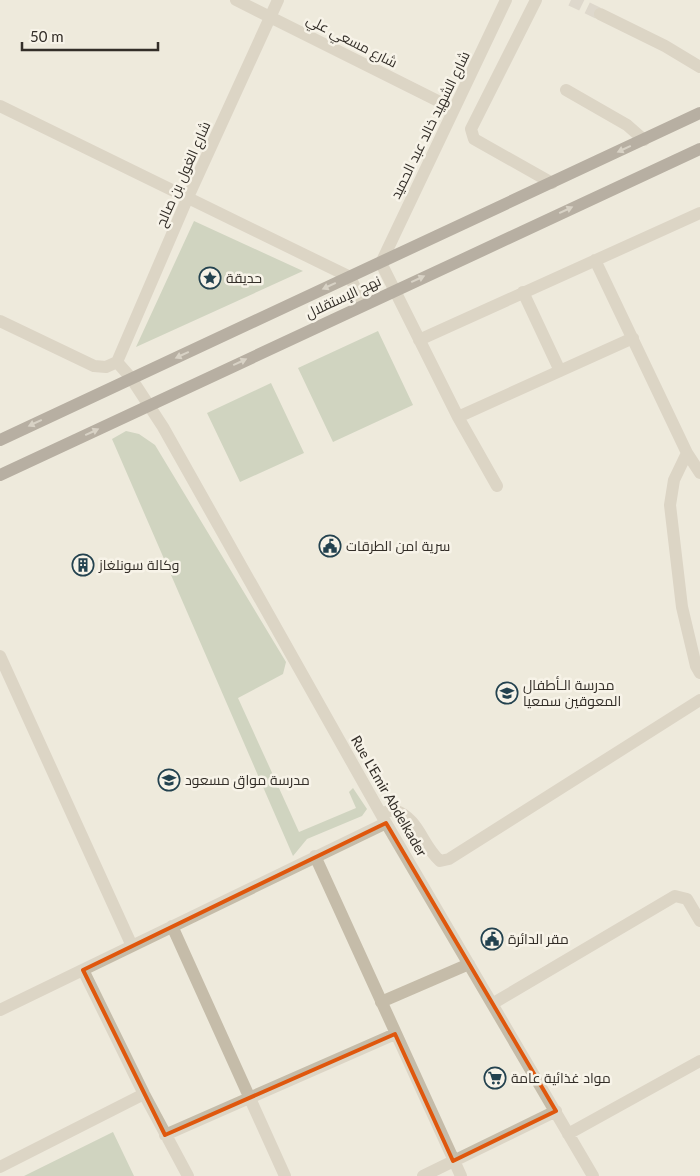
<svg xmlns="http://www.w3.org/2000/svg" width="700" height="1176" font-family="Lato,Cairo,sans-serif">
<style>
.green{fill:#aabb9e}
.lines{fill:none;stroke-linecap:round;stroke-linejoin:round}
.street-tunnel{stroke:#c9c4b8;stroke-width:12;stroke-dasharray:12 6;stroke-linecap:butt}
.street{stroke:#c5bca9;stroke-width:12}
.primary{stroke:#73695b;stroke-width:12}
.oneway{fill:#bcb5a9}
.marked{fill:none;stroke:#df570d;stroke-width:4;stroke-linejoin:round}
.labels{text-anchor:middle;stroke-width:5;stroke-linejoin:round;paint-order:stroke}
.street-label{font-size:14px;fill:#332e28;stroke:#f7f3e8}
.poi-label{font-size:14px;fill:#332e28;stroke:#f7f3e8;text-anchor:start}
</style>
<rect width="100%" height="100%" fill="#eeeadc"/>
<path class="green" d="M 194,221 L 303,271 L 136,347 Z
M 378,331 L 413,405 L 333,442 L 298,368 Z
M 271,383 L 304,453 L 240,482 L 207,413 Z
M 126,431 L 139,434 L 155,445 L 286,662 L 283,674 L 238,698 L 299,832 L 356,808 L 349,792 L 353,788 L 367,809 L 362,816 L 307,839 L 293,856 L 112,439 Z
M 113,1132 L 134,1176 L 24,1176 Z"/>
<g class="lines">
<path class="street-tunnel" d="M 571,0 L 600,14"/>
<path class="street" d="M 236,0 L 454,109
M 536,0 L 471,129 L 474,139 L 552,183
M 600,14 L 665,46 L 700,67
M 566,90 L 627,125 L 644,140
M 0,106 L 350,277 L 363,304
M 595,260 L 687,453 L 700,473
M 523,292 L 560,371
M 0,321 L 94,366 L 106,367 L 117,362
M 419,340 L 700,213
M 117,362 L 131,378 L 163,427 L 386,823 L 593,1176
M 117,362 L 188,197 L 278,0
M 458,417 L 633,338
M 687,453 L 674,480 L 670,505 L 682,607 L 696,666 L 700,673
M 497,486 L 458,417 L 381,263 L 506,0
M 0,656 L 132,946
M 381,813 L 394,810 C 420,819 421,844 440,861 L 449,859 L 700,700
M 315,856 L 461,1176
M 172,926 L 285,1176
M 83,970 L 144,1094 L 188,1176
M 381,1002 L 469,964
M 492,1004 L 675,896 L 687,899 L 700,921
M 0,1010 L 386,823
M 568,1134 L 700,1061
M 165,1135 L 395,1034
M 0,1167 L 144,1094
M 423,1176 L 556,1111"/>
<path class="primary" d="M 0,440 L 700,113
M 0,475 L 700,149"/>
</g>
<defs><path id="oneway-solid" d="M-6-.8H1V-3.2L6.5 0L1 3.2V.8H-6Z" transform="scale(1.25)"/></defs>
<g class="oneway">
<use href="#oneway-solid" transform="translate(624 149) rotate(155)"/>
<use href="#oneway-solid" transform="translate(566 210) rotate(-25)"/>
<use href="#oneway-solid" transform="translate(418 279) rotate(-25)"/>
<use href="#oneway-solid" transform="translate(329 286) rotate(155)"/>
<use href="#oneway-solid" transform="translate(182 355) rotate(155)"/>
<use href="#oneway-solid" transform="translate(240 362) rotate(-25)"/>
<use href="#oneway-solid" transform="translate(35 423) rotate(155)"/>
<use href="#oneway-solid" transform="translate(92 432) rotate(-25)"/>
</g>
<path d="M0 0H700V1176H0ZM 386,823 L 556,1111 L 453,1161 L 395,1034 L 165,1135 L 83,970 Z" fill="#eeeadc" fill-opacity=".55" fill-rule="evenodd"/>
<path class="marked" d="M 386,823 L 556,1111 L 453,1161 L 395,1034 L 165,1135 L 83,970 Z"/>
<defs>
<g id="sight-ring" transform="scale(1.125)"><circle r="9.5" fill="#f7f3e8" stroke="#23424f" stroke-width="1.5"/><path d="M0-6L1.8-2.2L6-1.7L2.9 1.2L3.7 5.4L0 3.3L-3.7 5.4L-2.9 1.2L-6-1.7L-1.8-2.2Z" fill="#23424f"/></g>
<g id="civic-ring" transform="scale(1.125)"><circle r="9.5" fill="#f7f3e8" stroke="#23424f" stroke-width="1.5"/><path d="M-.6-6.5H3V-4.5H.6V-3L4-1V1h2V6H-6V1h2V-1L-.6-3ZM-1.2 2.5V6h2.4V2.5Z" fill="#23424f"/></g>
<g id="building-ring" transform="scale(1.125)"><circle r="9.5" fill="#f7f3e8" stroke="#23424f" stroke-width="1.5"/><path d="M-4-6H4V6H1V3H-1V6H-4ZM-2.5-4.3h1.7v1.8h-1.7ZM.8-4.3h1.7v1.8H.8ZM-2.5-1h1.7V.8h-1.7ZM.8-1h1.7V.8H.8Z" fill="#23424f"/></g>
<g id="school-ring" transform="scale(1.125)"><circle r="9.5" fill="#f7f3e8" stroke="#23424f" stroke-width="1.5"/><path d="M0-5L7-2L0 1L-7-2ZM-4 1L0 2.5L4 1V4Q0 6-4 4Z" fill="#23424f"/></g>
<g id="supermarket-ring" transform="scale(1.125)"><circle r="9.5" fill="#f7f3e8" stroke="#23424f" stroke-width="1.5"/><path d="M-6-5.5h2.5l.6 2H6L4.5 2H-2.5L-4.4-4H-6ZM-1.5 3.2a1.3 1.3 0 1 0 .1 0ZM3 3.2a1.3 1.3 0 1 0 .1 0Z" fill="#23424f"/></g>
</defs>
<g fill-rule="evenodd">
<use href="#sight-ring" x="210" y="278"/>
<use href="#civic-ring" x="330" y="546"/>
<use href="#building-ring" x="83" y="565"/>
<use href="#school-ring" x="507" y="693"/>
<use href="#school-ring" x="169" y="780"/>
<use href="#civic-ring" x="492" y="939"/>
<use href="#supermarket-ring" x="495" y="1078"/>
</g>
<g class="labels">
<g class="street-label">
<text transform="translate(352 41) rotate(27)" y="5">شارع مسعي علي</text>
<text transform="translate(430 125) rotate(-64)" y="5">شارع الشهيد خالد عبد الحميد</text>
<text transform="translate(183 174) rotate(-66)" y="5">شارع الغول بن صالح</text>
<text transform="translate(343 297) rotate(-25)" y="5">نهج الإستقلال</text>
<text transform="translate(389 796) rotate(60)" y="5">Rue L'Emir Abdelkader</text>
</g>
<g class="poi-label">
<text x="226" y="283">حديقة</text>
<text x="346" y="551">سرية امن الطرقات</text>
<text x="99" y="570">وكالة سونلغاز</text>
<text x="523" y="690">مدرسة الـأطفال<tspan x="523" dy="16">المعوقين سمعيا</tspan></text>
<text x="185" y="785">مدرسة مواق مسعود</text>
<text x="508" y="944">مقر الدائرة</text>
<text x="511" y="1083">مواد غذائية عامة</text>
</g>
</g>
<path d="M22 42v8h136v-8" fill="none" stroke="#332e28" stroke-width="2.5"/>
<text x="30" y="42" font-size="15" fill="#332e28" stroke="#f7f3e8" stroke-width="4" paint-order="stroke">50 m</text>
</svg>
